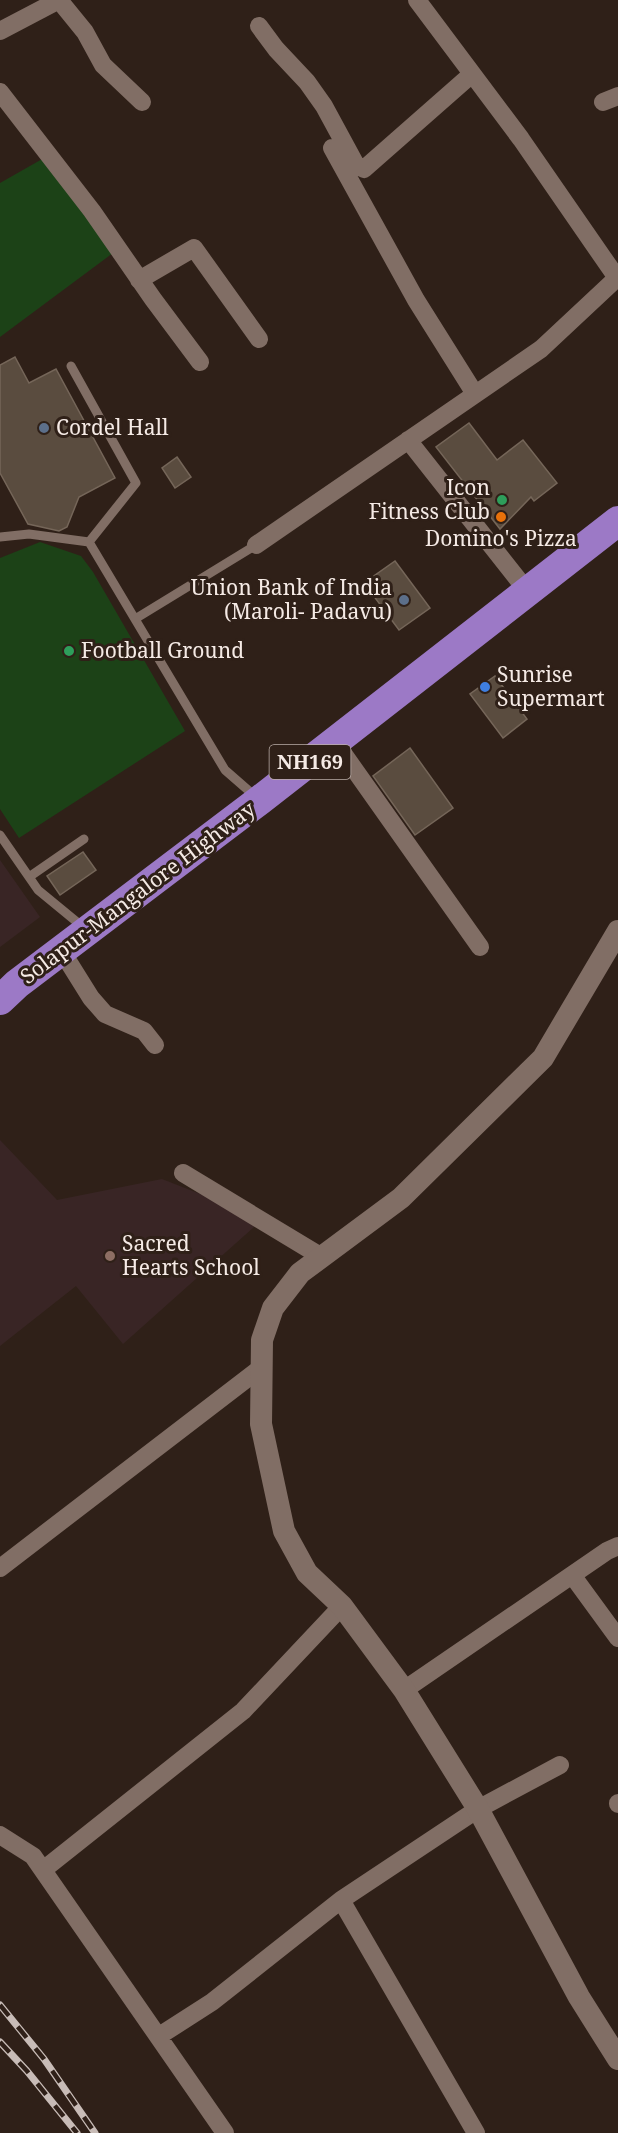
<svg xmlns="http://www.w3.org/2000/svg" width="618" height="2133" font-family="'Noto Serif',serif">
<style>
.education{fill:#392525}
.green{fill:#1c4217}
.building{fill:#5a4c3f;stroke:#756659;stroke-width:1.5}
.lines{fill:none;stroke-linecap:round;stroke-linejoin:round}
.service{stroke:#816e65;stroke-width:9}
.minor{stroke:#816e65;stroke-width:18}
.tertiary{stroke:#816e65;stroke-width:22}
.trunk{stroke:#9c79c6;stroke-width:30}
.rail-casing{stroke:#c8bcb7;stroke-width:7}
.rail{stroke:#2f2018;stroke-width:4.5;stroke-dasharray:14;stroke-linecap:butt}
.service-dot{fill:#5c6f8a;stroke:#2f2018;stroke-width:2}
.leisure-dot{fill:#2e9e5b;stroke:#2f2018;stroke-width:2}
.food-dot{fill:#e8710a;stroke:#2f2018;stroke-width:2}
.shop-dot{fill:#3f7fe0;stroke:#2f2018;stroke-width:2}
.education-dot{fill:#8d6e63;stroke:#2f2018;stroke-width:2}
.labels{text-anchor:middle;stroke-width:6;stroke-linejoin:round;paint-order:stroke}
.shield{fill:#2f2018;stroke:#baada8;stroke-width:1.5}
.shield-label{font-size:20px;font-weight:bold;fill:#f5eae5}
.poi-label{font-size:21px;fill:#f5eae5;stroke:#2f2018;text-anchor:start}
.street-label{font-size:21px;fill:#f5eae5;stroke:#2f2018}
</style>
<rect width="100%" height="100%" fill="#2f2018"/>
<path class="education" d="M 0,860 L 40,917 L 0,947 Z
M 0,1140 L 57,1200 L 162,1179 L 249,1213 L 254,1227 L 123,1344 L 76,1286 L 0,1346 Z"/>
<path class="green" d="M 44,158 L 113,253 L 0,337 L 0,183 Z
M 40,542 L 81,556 L 93,572 L 185,731 L 19,838 L 0,809 L 0,558 Z"/>
<path class="building" d="M 15,357 L 29,383 L 56,369 L 115,478 L 79,497 L 67,527 L 59,531 L 28,524 L 0,473 L 0,365 Z
M 469,423 L 497,460 L 523,440 L 557,483 L 534,501 L 531,497 L 500,529 L 436,447 Z
M 177,457 L 191,477 L 175,488 L 162,468 Z
M 395,561 L 430,608 L 399,630 L 364,583 Z
M 495,676 L 527,719 L 503,738 L 470,694 Z
M 410,748 L 453,808 L 415,835 L 373,776 Z
M 83,852 L 96,870 L 60,895 L 47,876 Z"/>
<g class="lines">
<path class="service" d="M 71,366 L 136,483 L 89,542
M 0,537 L 29,534 L 89,542
M 89,542 L 225,770 L 256,797
M 135,619 L 256,545
M 0,835 L 38,890 L 83,927
M 29,877 L 84,839"/>
<path class="minor" d="M 59,0 L 85,32 L 103,65 L 142,102
M 417,0 L 521,139 L 617,278
M 259,26 L 276,49 L 307,82 L 324,106 L 356,165 L 364,169 L 472,74
M 0,31 L 59,0
M 0,92 L 92,211 L 153,299 L 200,362
M 603,102 L 618,96
M 332,148 L 416,300 L 475,394
M 139,280 L 194,248 L 259,339
M 408,440 L 528,592
M 256,545 L 541,349 L 618,277
M 335,742 L 480,947
M 61,950 L 91,998 L 105,1014 L 144,1031 L 155,1045
M 183,1173 L 322,1257
M 0,1568 L 262,1367
M 572,1575 L 618,1638
M 404,1690 L 607,1551 L 618,1546
M 618,1803 L 618,1804
M 0,1835 L 33,1856 L 225,2133
M 43,1870 L 243,1711 L 342,1606
M 341,1900 L 476,2133
M 159,2036 L 212,2002 L 341,1900 L 478,1809 L 560,1765"/>
<path class="tertiary" d="M 618,931 L 543,1058 L 401,1198 L 300,1273 L 273,1308 L 262,1340 L 261,1424 L 284,1531 L 307,1573 L 342,1606 L 404,1690 L 478,1809 L 579,1997 L 618,2059"/>
<path class="trunk" d="M 0,1000 L 17,984 L 260,800 L 618,521"/>
<g class="rail-casing">
<path id="rail" d="M 0,2005 L 44,2059 L 95,2133
M 0,2042 L 27,2071 L 77,2133"/>
</g>
<use href="#rail" class="rail"/>
</g>
<g class="service-dot">
<circle cx="44" cy="428" r="6"/>
<circle cx="404" cy="600" r="6"/>
</g>
<g class="leisure-dot">
<circle cx="502" cy="500" r="6"/>
<circle cx="69" cy="651" r="6"/>
</g>
<circle class="food-dot" cx="501" cy="517" r="6"/>
<circle class="shop-dot" cx="485" cy="687" r="6"/>
<circle class="education-dot" cx="110" cy="1256" r="6"/>
<g class="labels">
<rect class="shield" x="269.5" y="745" width="81" height="34" rx="4.5"/>
<g class="shield-label">
<text x="310" y="769">NH169</text>
</g>
<g class="poi-label">
<text x="56" y="435">Cordel Hall</text>
<text x="490" y="495" text-anchor="end">Icon<tspan x="490" dy="24">Fitness Club</tspan></text>
<text x="501" y="546" text-anchor="middle">Domino's Pizza</text>
<text x="392" y="595" text-anchor="end">Union Bank of India<tspan x="392" dy="24">(Maroli- Padavu)</tspan></text>
<text x="81" y="658">Football Ground</text>
<text x="497" y="682">Sunrise<tspan x="497" dy="24">Supermart</tspan></text>
<text x="122" y="1251">Sacred<tspan x="122" dy="24">Hearts School</tspan></text>
</g>
<g class="street-label">
<text transform="translate(138 893) rotate(-37)" y="7">Solapur-Mangalore Highway</text>
</g>
</g>
</svg>
